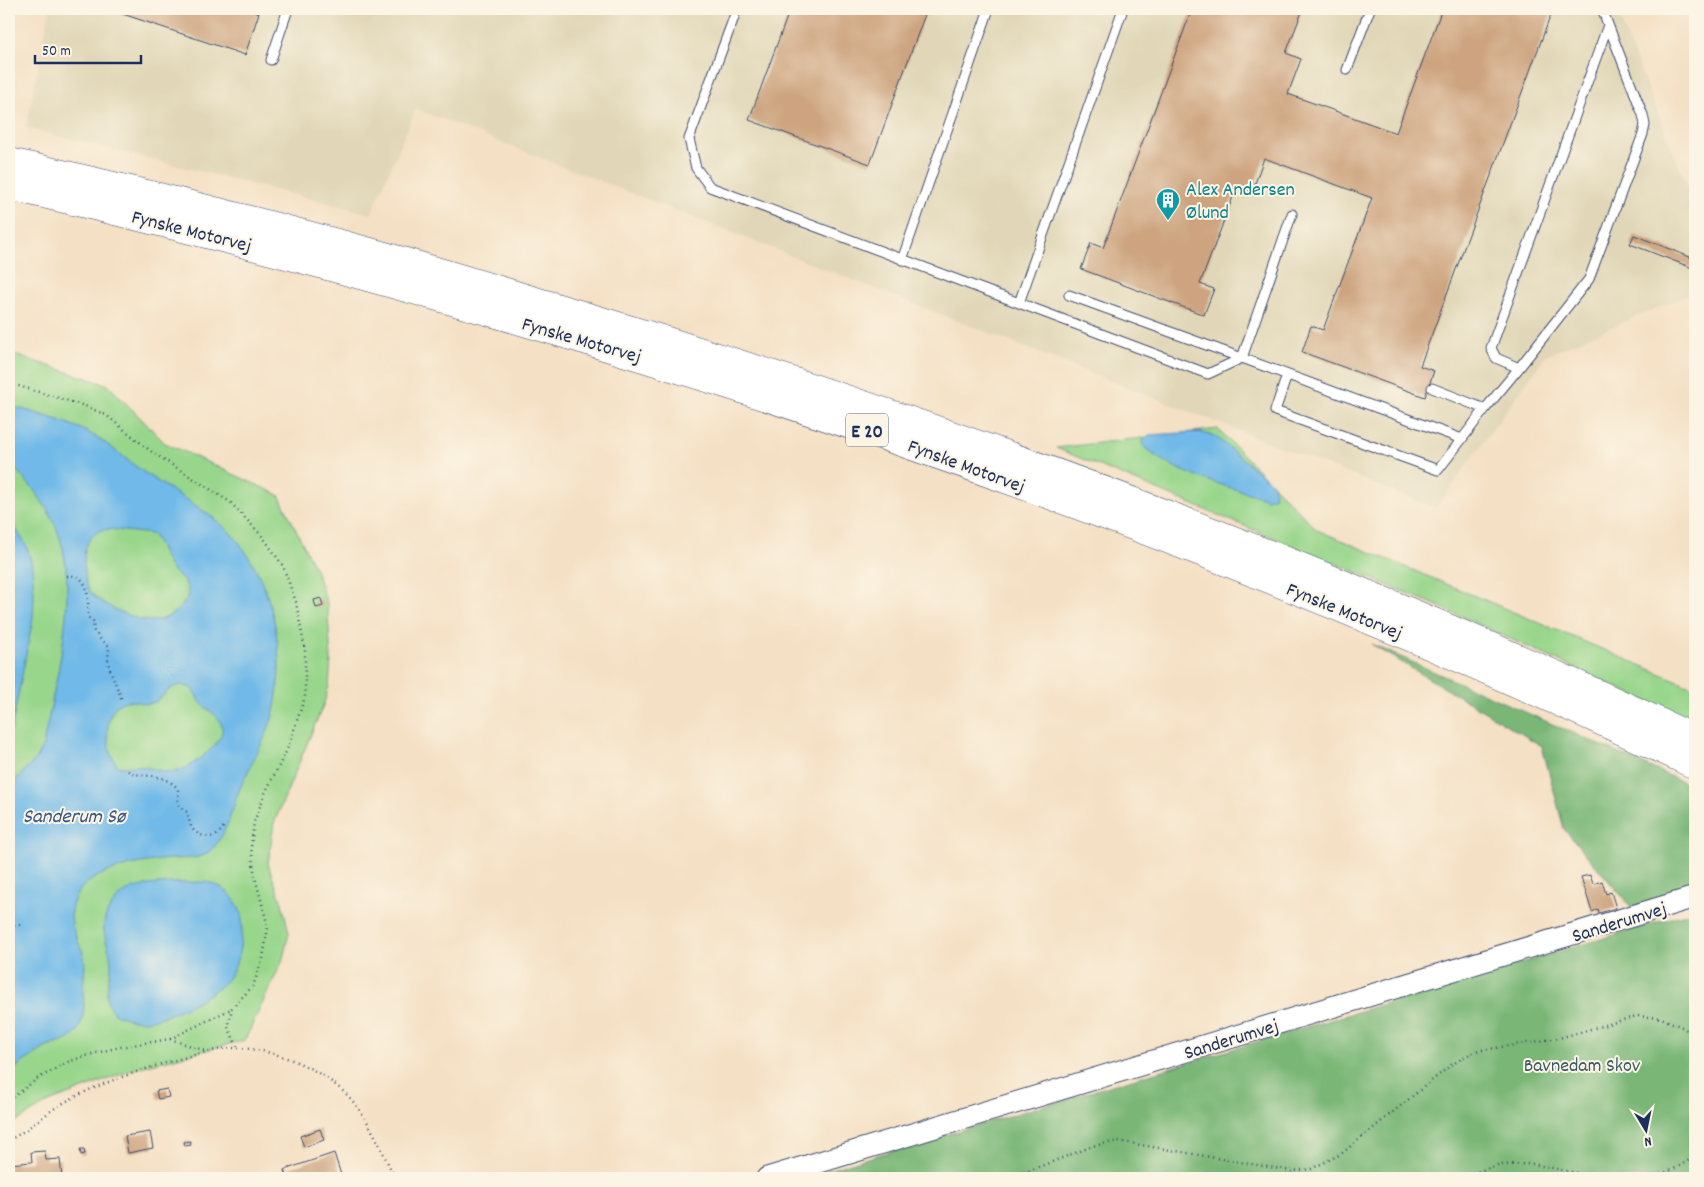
<svg xmlns="http://www.w3.org/2000/svg" width="1704" height="1187" font-family="Dekko,sans-serif">
<style>
.built{fill:#e1d7b8}
.green{fill:#98d68b;stroke:#5a8274}
.forest{fill:#7ab777;stroke:#4a736a}
.water{fill:#70b9e8;stroke:#4674a3;fill-rule:evenodd}
.building{fill:#cda47f}
.lines{fill:none;stroke-linecap:round;stroke-linejoin:round}
.service-casing{stroke:#3c4a6d;stroke-width:11}
.tertiary-casing{stroke:#3c4a6d;stroke-width:23}
.motorway-casing{stroke:#3c4a6d;stroke-width:29}
.path{stroke:#3c4a6d;stroke-width:2.5;stroke-dasharray:1 4;stroke-linecap:butt}
.service{stroke:#fff;stroke-width:9}
.tertiary{stroke:#fff;stroke-width:21}
.motorway{stroke:#fff;stroke-width:28}
.labels{text-anchor:middle;stroke-width:4;stroke-linejoin:round;paint-order:stroke}
.shield{fill:#fcf5e5;stroke:#5e6a86;stroke-width:1}
.shield-label{font-size:19px;font-weight:bold;fill:#1b2f5e}
.culture-label{font-size:20px;fill:#0d838f;stroke:#fcf5e5;text-anchor:start}
.street-label{font-size:20px;fill:#1b2f5e;stroke:#fcf5e5}
.park-label{font-size:20px;fill:#3a5969;stroke:#fcf5e5}
.water-label{font-size:21px;font-style:italic;fill:#355887;stroke:#fcf5e5}
</style>
<rect width="100%" height="100%" fill="#fcf5e5"/>
<filter id="ink" filterUnits="userSpaceOnUse"><feTurbulence type="fractalNoise" baseFrequency=".02" numOctaves="2"/><feDisplacementMap in="SourceGraphic" scale="10" xChannelSelector="R" yChannelSelector="G"/><feConvolveMatrix kernelMatrix="1 2 1 2 8 2 1 2 1" color-interpolation-filters="sRGB"/></filter>
<filter id="wash" filterUnits="userSpaceOnUse"><feTurbulence type="fractalNoise" baseFrequency=".0096" numOctaves="4" result="noise"/><feDisplacementMap in="SourceGraphic" scale="20" xChannelSelector="R" yChannelSelector="G"/><feGaussianBlur stdDeviation="1.12" result="paint"/><feColorMatrix in="noise" values="0 0 0 0 0 0 0 0 0 0 0 0 0 0 0 0 0 1.4 0 .05"/><feComposite in="paint" operator="in"/></filter>
<g filter="url(#wash)">
<rect width="100%" height="100%" fill="#f4e0c4"/>
<path class="built" d="M 50,9 L 1616,9 L 1695,206 L 1695,292 L 1546,355 L 1436,508 L 416,109 L 371,214 L 26,128 Z"/>
<path class="green" d="M 9,353 L 108,385 L 165,443 L 279,495 L 315,569 L 327,603 L 331,659 L 329,686 L 324,703 L 274,823 L 268,864 L 282,903 L 289,933 L 282,962 L 245,1040 L 140,1067 L 49,1102 L 9,1126 Z
M 1218,429 L 1317,530 L 1695,688 L 1695,723 L 1438,606 L 1056,448 Z"/>
<path class="forest" d="M 1371,644 L 1695,787 L 1695,888 L 1632,908 L 1564,829 L 1542,746 Z
M 1695,911 L 1695,1178 L 801,1178 Z"/>
<path class="water" d="M 9,405 C 36,414 66,420 91,434 C 112,446 131,464 151,477 C 180,497 214,513 237,540 C 274,586 287,655 274,711 C 270,728 261,745 253,761 C 248,772 241,784 237,796 C 230,816 226,837 209,852 C 200,860 183,858 171,859 C 146,861 97,869 81,889 C 68,904 69,922 77,939 C 79,945 83,951 84,957 C 86,969 83,979 83,991 C 83,999 85,1008 83,1015 C 82,1022 78,1033 72,1037 C 65,1042 54,1044 45,1048 C 33,1055 21,1064 9,1072 L 9,787 L 36,759 L 43,745 C 55,683 79,598 60,538 C 51,509 30,483 9,463 ZM 108,529 L 152,534 C 161,545 164,560 173,571 C 179,578 187,580 188,591 C 188,599 183,606 177,610 C 171,616 162,620 153,621 C 138,622 94,603 88,588 C 84,578 83,561 85,550 C 88,538 96,530 108,529 ZM 181,685 L 192,688 C 195,693 198,700 202,704 C 210,713 220,715 222,727 C 226,743 188,770 174,772 C 162,773 151,767 139,766 C 133,766 126,767 119,767 C 105,753 100,707 126,701 C 134,699 144,706 152,703 C 164,699 166,687 181,685 Z
M 1198,432 L 1215,436 L 1273,484 L 1275,496 L 1268,499 C 1228,486 1175,475 1144,447 L 1143,440 L 1149,435 Z
M 9,517 L 27,547 L 32,565 L 34,595 L 33,619 L 11,731 L 9,730 Z
M 204,882 C 227,884 245,906 242,930 C 241,945 238,965 229,977 C 215,996 168,1018 146,1021 C 136,1021 120,1018 113,1012 C 101,1000 111,977 111,964 C 111,950 102,936 104,923 C 106,909 119,893 132,889 C 151,882 183,883 204,882 Z"/>
<g id="blocks">
<path class="building" d="M 115,9 L 246,9 L 259,13 L 245,55 L 114,11 Z
M 790,9 L 927,9 L 870,164 L 749,120 Z
M 1192,9 L 1303,9 L 1286,53 L 1301,59 L 1288,94 L 1396,133 L 1442,9 L 1553,9 L 1420,366 L 1434,371 L 1425,397 L 1302,352 L 1311,326 L 1323,330 L 1372,198 L 1264,158 L 1252,192 L 1237,186 L 1200,284 L 1214,289 L 1204,315 L 1081,269 L 1091,243 L 1103,248 Z
M 1634,235 L 1695,259 L 1695,269 L 1630,244 Z
M 321,598 L 323,606 L 316,608 L 314,600 Z
M 1590,875 L 1593,884 L 1602,881 L 1606,894 L 1611,892 L 1616,908 L 1599,913 L 1598,909 L 1592,912 L 1581,877 Z
M 167,1089 L 169,1097 L 158,1099 L 156,1091 Z
M 320,1129 L 324,1140 L 304,1147 L 300,1136 Z
M 150,1132 L 153,1148 L 128,1153 L 125,1136 Z
M 190,1141 L 191,1145 L 185,1146 L 184,1142 Z
M 80,1149 L 84,1149 L 85,1154 L 81,1155 Z
M 45,1151 L 46,1160 L 60,1159 L 62,1178 L 10,1178 L 9,1164 L 32,1162 L 31,1152 Z
M 334,1153 L 342,1178 L 318,1178 L 317,1174 L 303,1178 L 287,1178 L 284,1170 Z"/>
</g>
</g>
<g filter="url(#ink)">
<use href="#blocks" fill-opacity="0" stroke="#3c4a6d" stroke-width="1"/>
<g class="lines">
<g class="service-casing">
<path id="service" d="M 737,9 L 689,139 L 696,168 L 710,187 L 1019,303
M 1123,9 L 1019,303 L 1208,374 L 1242,358 L 1462,439 L 1485,409 L 1432,388
M 271,60 L 288,9
M 1347,70 L 1370,9
M 902,260 L 989,9
M 1069,295 L 1242,358 L 1292,214
M 1519,368 L 1496,358 L 1491,348 L 1608,25
M 1287,375 L 1275,411 L 1438,470 L 1462,439
M 1485,409 L 1519,368 L 1589,279 L 1643,134 L 1645,125 L 1643,115 L 1602,9"/>
</g>
<g class="tertiary-casing">
<path id="tertiary" d="M 767,1178 L 1695,897"/>
</g>
<g class="motorway-casing">
<path id="motorway" d="M 9,162 C 131,189 253,220 374,253 C 435,270 495,289 555,307 C 825,387 1090,480 1350,587 C 1466,635 1582,685 1695,739
M 9,186 C 181,225 351,271 521,321 C 922,439 1317,585 1695,765"/>
</g>
<path class="path" d="M 9,383 L 85,406 L 106,415 L 152,452 L 230,502 L 263,537 L 283,566 L 296,602 L 305,650 L 305,697 L 287,750 L 266,791 L 254,822 L 251,847 L 255,877 L 268,927 L 263,958 L 253,986 L 232,1008 L 228,1027 L 238,1048
M 67,576 C 91,573 88,601 88,617 L 93,621 L 94,631 L 101,640 L 107,644 L 109,648 L 108,659 L 109,667 L 122,700
M 128,771 C 140,778 156,773 170,782 C 189,793 167,801 187,812 C 189,817 189,823 192,828 C 196,835 211,840 218,834 C 221,831 223,827 226,824
M 9,926 L 20,925
M 170,1039 L 231,1009
M 9,1100 L 37,1079 L 68,1062 L 92,1054 L 120,1047 L 170,1039 L 206,1051
M 9,1140 C 29,1130 45,1113 65,1102 C 102,1082 143,1069 183,1058 C 200,1054 220,1047 239,1048 C 277,1050 317,1067 345,1093 C 369,1116 381,1150 395,1178
M 1010,1178 L 1093,1146 L 1118,1141 L 1292,1171 L 1311,1169 L 1341,1154 L 1451,1065 L 1475,1051 L 1559,1038 L 1637,1016 L 1661,1018 L 1684,1028 L 1695,1038
M 1459,1178 L 1498,1165 L 1532,1164 L 1602,1178
M 1641,1178 C 1661,1177 1680,1167 1695,1156"/>
<use href="#service" class="service"/>
<use href="#tertiary" class="tertiary"/>
<use href="#motorway" class="motorway"/>
</g>
</g>
<defs>
<g id="building-pin" transform="scale(1.25)"><path d="M0 17L-7.5 6A9.5 9.5 0 1 1 7.5 6Z" fill="#0f9aa8" stroke="#fcf5e5"/><path d="M-4-6H4V6H1V3H-1V6H-4ZM-2.5-4.3h1.7v1.8h-1.7ZM.8-4.3h1.7v1.8H.8ZM-2.5-1h1.7V.8h-1.7ZM.8-1h1.7V.8H.8Z" fill="#fff"/></g>
</defs>
<g fill-rule="evenodd">
<use href="#building-pin" x="1168" y="200"/>
</g>
<g class="labels">
<rect class="shield" x="846" y="413.5" width="42" height="33" rx="4"/>
<g class="shield-label">
<text x="867" y="437">E 20</text>
</g>
<g class="culture-label">
<text x="1186" y="195">Alex Andersen<tspan x="1186" dy="23">Ølund</tspan></text>
</g>
<g class="street-label">
<text transform="translate(192 230) rotate(14)" y="7">Fynske Motorvej</text>
<text transform="translate(582 339) rotate(16)" y="7">Fynske Motorvej</text>
<text transform="translate(967 465) rotate(20)" y="7">Fynske Motorvej</text>
<text transform="translate(1345 610) rotate(22)" y="7">Fynske Motorvej</text>
<text transform="translate(1619 921) rotate(-17)" y="7">Sanderumvej</text>
<text transform="translate(1231 1038) rotate(-17)" y="7">Sanderumvej</text>
</g>
<g class="park-label">
<text x="1582" y="1071">Bavnedam Skov</text>
</g>
<g class="water-label">
<text x="74" y="822">Sanderum Sø</text>
</g>
</g>
<rect width="1704" height="1187" fill="none" stroke="#fcf5e5" stroke-width="30"/>
<g transform="translate(1646 1130) rotate(170)" stroke="#fcf5e5" stroke-width="4" paint-order="stroke">
<path d="M0-4L9 19L0 12L-9 19Z" fill="#1b2f5e"/>
<text y="-8" font-size="14" font-weight="bold" text-anchor="middle" fill="#1b2f5e">N</text>
</g>
<path d="M35 55v8h106v-8" fill="none" stroke="#1b2f5e" stroke-width="2.5"/>
<text x="42" y="55" font-size="15" fill="#1b2f5e" stroke="#fcf5e5" stroke-width="4" paint-order="stroke">50 m</text>
</svg>
